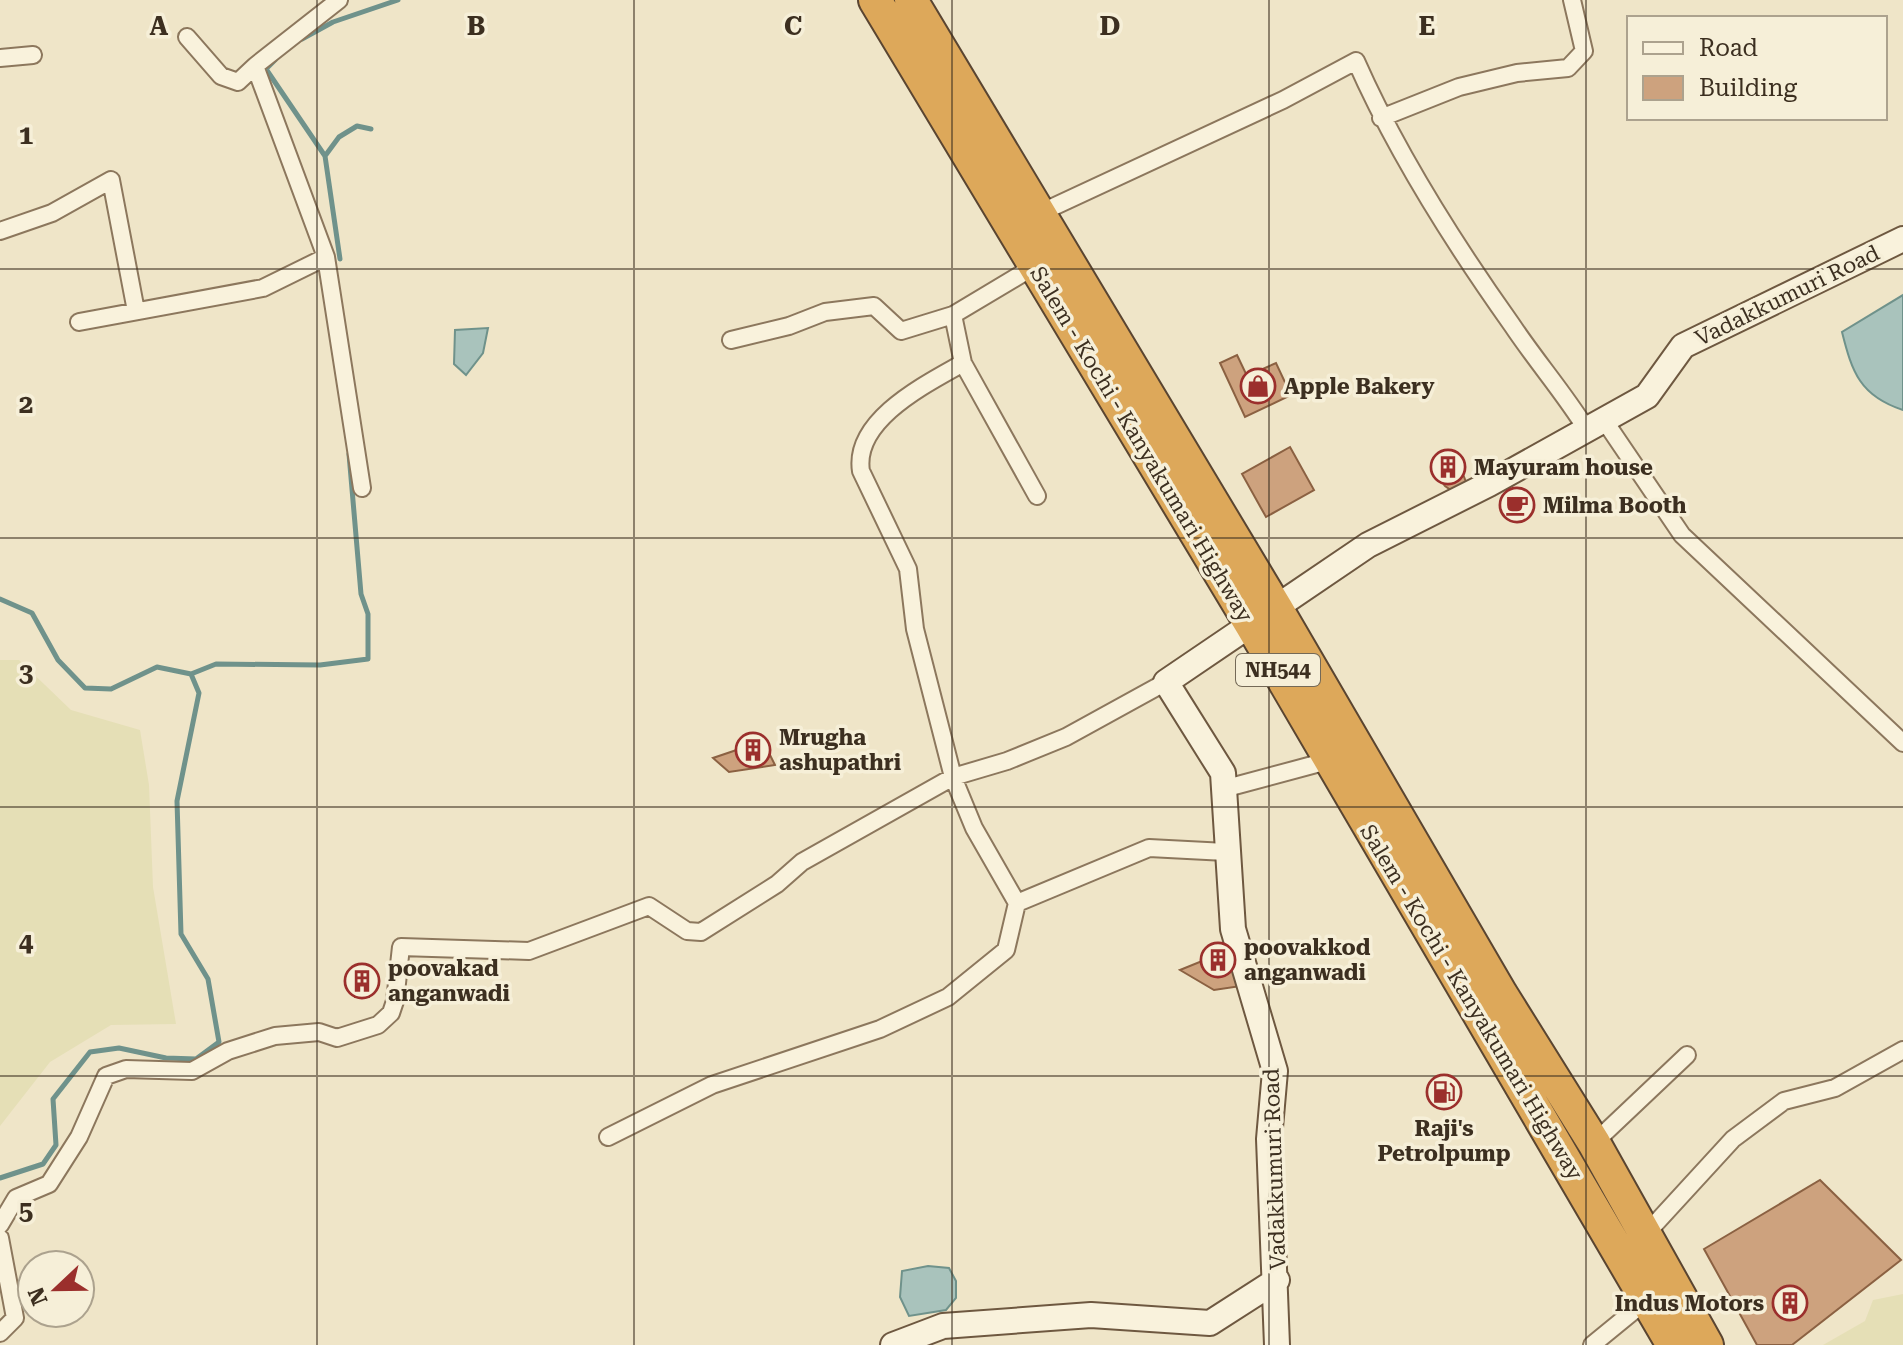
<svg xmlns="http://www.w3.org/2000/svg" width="1903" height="1345" font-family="'Roboto Serif',serif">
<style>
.farmland{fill:#e5dfb6}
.water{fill:#a9c3bc;stroke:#6f928b;stroke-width:2}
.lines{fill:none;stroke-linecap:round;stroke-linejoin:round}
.stream{stroke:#6f928b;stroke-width:5}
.building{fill:#cda27e;stroke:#8b6142;stroke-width:2}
.street-casing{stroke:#8c775d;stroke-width:20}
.secondary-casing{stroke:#6e5840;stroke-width:28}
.highway-casing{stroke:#5a4531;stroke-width:36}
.street{stroke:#f9f2dc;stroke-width:16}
.secondary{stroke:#f9f2dc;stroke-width:24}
.highway{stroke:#dda85a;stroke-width:32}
.grid{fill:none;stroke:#3c2f20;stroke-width:2;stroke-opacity:0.55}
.labels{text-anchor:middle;stroke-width:7;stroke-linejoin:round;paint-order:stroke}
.shield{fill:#f6efd8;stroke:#746957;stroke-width:2}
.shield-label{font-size:20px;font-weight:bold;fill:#3c2f20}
.street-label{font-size:22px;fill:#3c2f20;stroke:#f6efd8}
.poi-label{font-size:22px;font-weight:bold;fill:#3c2f20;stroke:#f6efd8;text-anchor:start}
.grid-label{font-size:26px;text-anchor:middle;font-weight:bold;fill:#3c2f20;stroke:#f6efd8;stroke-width:7;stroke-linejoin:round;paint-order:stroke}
</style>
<rect width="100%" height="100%" fill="#efe5c8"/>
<path class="farmland" d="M 0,660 L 19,660 L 71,710 L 140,730 L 149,785 L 153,887 L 176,1024 L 111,1025 L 50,1062 L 0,1126 Z
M 1903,1294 L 1903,1345 L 1823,1345 L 1865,1321 L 1873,1300 Z"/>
<path class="water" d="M 1903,295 L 1903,410 C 1860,396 1852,372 1842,332 Z
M 488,328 L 483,353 L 466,375 L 454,364 L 455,330 Z
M 928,1266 L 949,1268 L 956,1281 L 956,1298 L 946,1310 L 909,1316 L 900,1297 L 902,1271 Z"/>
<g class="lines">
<path class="stream" d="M 302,39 L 333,22 L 398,0
M 275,60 L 266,69 L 325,156
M 340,259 L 325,156 L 339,137 L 357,126 L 371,129
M 0,599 L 32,613 L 58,660 L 85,688 L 111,689 L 157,667 L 191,674 L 199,693 L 177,801 L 181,934 L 208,979 L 219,1042 L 196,1059 L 166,1058 L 119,1048 L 90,1052 L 53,1099 L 56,1145 L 43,1164 L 0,1178
M 191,674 L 216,664 L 320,665 L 368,659 L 368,614 L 361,594 L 349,454"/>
</g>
<path class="building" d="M 1237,355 L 1247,376 L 1276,363 L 1291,395 L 1245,417 L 1220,363 Z
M 1290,447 L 1314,490 L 1266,517 L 1242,474 Z
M 1442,452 L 1449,452 L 1457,459 L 1468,487 L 1455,493 L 1445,486 L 1436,474 L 1435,460 Z
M 763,741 L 775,765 L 729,772 L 713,758 Z
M 1229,950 L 1241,986 L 1214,990 L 1180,970 Z
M 355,975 L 369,975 L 369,997 L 355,997 Z
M 1820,1180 L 1901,1260 L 1792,1345 L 1757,1345 L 1704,1249 Z"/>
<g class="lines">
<g class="street-casing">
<path id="street" d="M 187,37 L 221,76 L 238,82 L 255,66
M 0,58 L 33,55
M 1381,118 L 1459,87 L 1517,73 L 1568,68 L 1584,51 L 1572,0
M 1040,213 L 1283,100 L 1356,61 C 1397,154 1453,242 1512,325 C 1536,361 1564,393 1587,430
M 0,231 L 52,213 L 111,180 L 136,311
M 326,257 L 362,488
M 1035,266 L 953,315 L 963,363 L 1037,496
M 79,322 L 263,288 L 326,257 L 255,66 L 339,0
M 731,340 L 789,326 L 825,312 L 874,306 L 901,331 L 953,315
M 1604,420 L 1682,535 L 1903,743
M 1223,789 L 1331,760
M 1017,903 L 1149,848 L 1226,852
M 608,1137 L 712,1085 L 880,1029 L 948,997 L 1006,950 L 1017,903 L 974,828 L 953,777 L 915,629 L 908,569 L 861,471 C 853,420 926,384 963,363
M 1594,1143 L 1687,1055
M 0,1225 L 16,1198 L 49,1184 L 79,1137 L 106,1076 L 126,1069 L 192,1071 L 228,1051 L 275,1036 L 319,1032 L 337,1038 L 378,1025 L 391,1013 L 395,1001 L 401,947 L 529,951 L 649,906 L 687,931 L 701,932 L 777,884 L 802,862 L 953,777 L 1007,761 L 1066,737 L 1166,682
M 1644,1236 L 1733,1139 L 1784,1101 L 1835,1088 L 1903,1050
M 0,1238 L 15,1318 L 0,1333
M 1592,1345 L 1647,1300"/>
</g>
<g class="secondary-casing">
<path id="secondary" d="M 893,1345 L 943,1326 L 1091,1315 L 1210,1323 L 1277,1280
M 1277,1345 L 1269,1139 L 1275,1071 L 1233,929 L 1223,773 L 1166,682 L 1368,545 L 1489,484 L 1647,396 L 1683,346 L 1903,239"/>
</g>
<g class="highway-casing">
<path id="highway" d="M 875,0 L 1252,626 L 1673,1345
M 911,0 L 1276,608 L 1501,994 L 1594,1143 L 1707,1345"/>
</g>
<use href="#street" class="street"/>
<use href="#secondary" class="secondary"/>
<use href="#highway" class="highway"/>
</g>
<path class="grid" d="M 317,0 L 317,1345M 634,0 L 634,1345M 952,0 L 952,1345M 1269,0 L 1269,1345M 1586,0 L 1586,1345M 0,269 L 1903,269M 0,538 L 1903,538M 0,807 L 1903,807M 0,1076 L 1903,1076"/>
<defs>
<g id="shop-ring" transform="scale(1.8)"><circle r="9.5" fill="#f6efd8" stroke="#9b2f2c" stroke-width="1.5"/><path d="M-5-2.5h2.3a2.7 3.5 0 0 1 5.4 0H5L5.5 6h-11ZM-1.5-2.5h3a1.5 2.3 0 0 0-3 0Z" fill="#9b2f2c"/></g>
<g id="building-ring" transform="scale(1.8)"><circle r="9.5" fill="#f6efd8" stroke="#9b2f2c" stroke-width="1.5"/><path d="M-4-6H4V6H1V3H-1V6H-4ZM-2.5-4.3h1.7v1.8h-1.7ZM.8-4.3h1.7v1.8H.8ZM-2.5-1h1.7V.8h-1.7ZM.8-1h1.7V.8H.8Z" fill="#9b2f2c"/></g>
<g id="cafe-ring" transform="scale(1.8)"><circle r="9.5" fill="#f6efd8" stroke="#9b2f2c" stroke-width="1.5"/><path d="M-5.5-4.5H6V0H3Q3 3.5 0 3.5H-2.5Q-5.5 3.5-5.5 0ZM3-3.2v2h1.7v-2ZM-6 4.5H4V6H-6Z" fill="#9b2f2c"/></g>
<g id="fuel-ring" transform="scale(1.8)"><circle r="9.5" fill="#f6efd8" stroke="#9b2f2c" stroke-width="1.5"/><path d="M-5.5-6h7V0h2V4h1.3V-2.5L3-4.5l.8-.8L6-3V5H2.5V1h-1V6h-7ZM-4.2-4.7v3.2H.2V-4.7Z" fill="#9b2f2c"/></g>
</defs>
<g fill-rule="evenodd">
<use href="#shop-ring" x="1258" y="386"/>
<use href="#building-ring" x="1448" y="467"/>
<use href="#cafe-ring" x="1517" y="505"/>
<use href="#building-ring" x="753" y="750"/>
<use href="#building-ring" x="1218" y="960"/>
<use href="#building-ring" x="362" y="981"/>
<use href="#fuel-ring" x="1444" y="1092"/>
<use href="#building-ring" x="1790" y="1303"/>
</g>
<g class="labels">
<rect class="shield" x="1236" y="654" width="84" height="32" rx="6"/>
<g class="shield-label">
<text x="1278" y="677">NH544</text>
</g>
<g class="street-label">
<text transform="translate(1787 295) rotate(-26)" y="8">Vadakkumuri Road</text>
<text transform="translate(1142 444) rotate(59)" y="8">Salem - Kochi - Kanyakumari Highway</text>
<text transform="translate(1472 1002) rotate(59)" y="8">Salem - Kochi - Kanyakumari Highway</text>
<text transform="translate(1274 1169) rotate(-92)" y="8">Vadakkumuri Road</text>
</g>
<g class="poi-label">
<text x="1284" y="394">Apple Bakery</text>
<text x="1474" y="475">Mayuram house</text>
<text x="1543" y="513">Milma Booth</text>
<text x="779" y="745">Mrugha<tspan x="779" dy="25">ashupathri</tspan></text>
<text x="1244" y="955">poovakkod<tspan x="1244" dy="25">anganwadi</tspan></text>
<text x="388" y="976">poovakad<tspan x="388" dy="25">anganwadi</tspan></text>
<text x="1444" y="1136" text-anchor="middle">Raji's<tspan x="1444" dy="25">Petrolpump</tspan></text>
<text x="1764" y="1311" text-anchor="end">Indus Motors</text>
</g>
</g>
<g class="grid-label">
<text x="159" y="35">A</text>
<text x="476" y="35">B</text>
<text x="793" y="35">C</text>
<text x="1110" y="35">D</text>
<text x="1427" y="35">E</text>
<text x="26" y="144">1</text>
<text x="26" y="413">2</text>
<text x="26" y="682">3</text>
<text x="26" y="951">4</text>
<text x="26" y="1220">5</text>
</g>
<rect x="1627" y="16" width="260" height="104" fill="#f6efd8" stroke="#aca28e" stroke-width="2"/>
<rect x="1643" y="42" width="40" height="12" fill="#f9f2dc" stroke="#aca28e" stroke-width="2"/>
<text x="1699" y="56" font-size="24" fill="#3c2f20">Road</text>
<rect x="1643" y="76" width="40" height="24" fill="#cda27e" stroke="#aca28e" stroke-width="2"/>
<text x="1699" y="96" font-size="24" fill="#3c2f20">Building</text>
<g transform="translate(56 1289) rotate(248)"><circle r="38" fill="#f6efd8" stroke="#aca28e" stroke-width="2"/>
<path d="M0-6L14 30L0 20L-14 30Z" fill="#9b2f2c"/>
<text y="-12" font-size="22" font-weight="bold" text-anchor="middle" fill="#3c2f20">N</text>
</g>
</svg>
